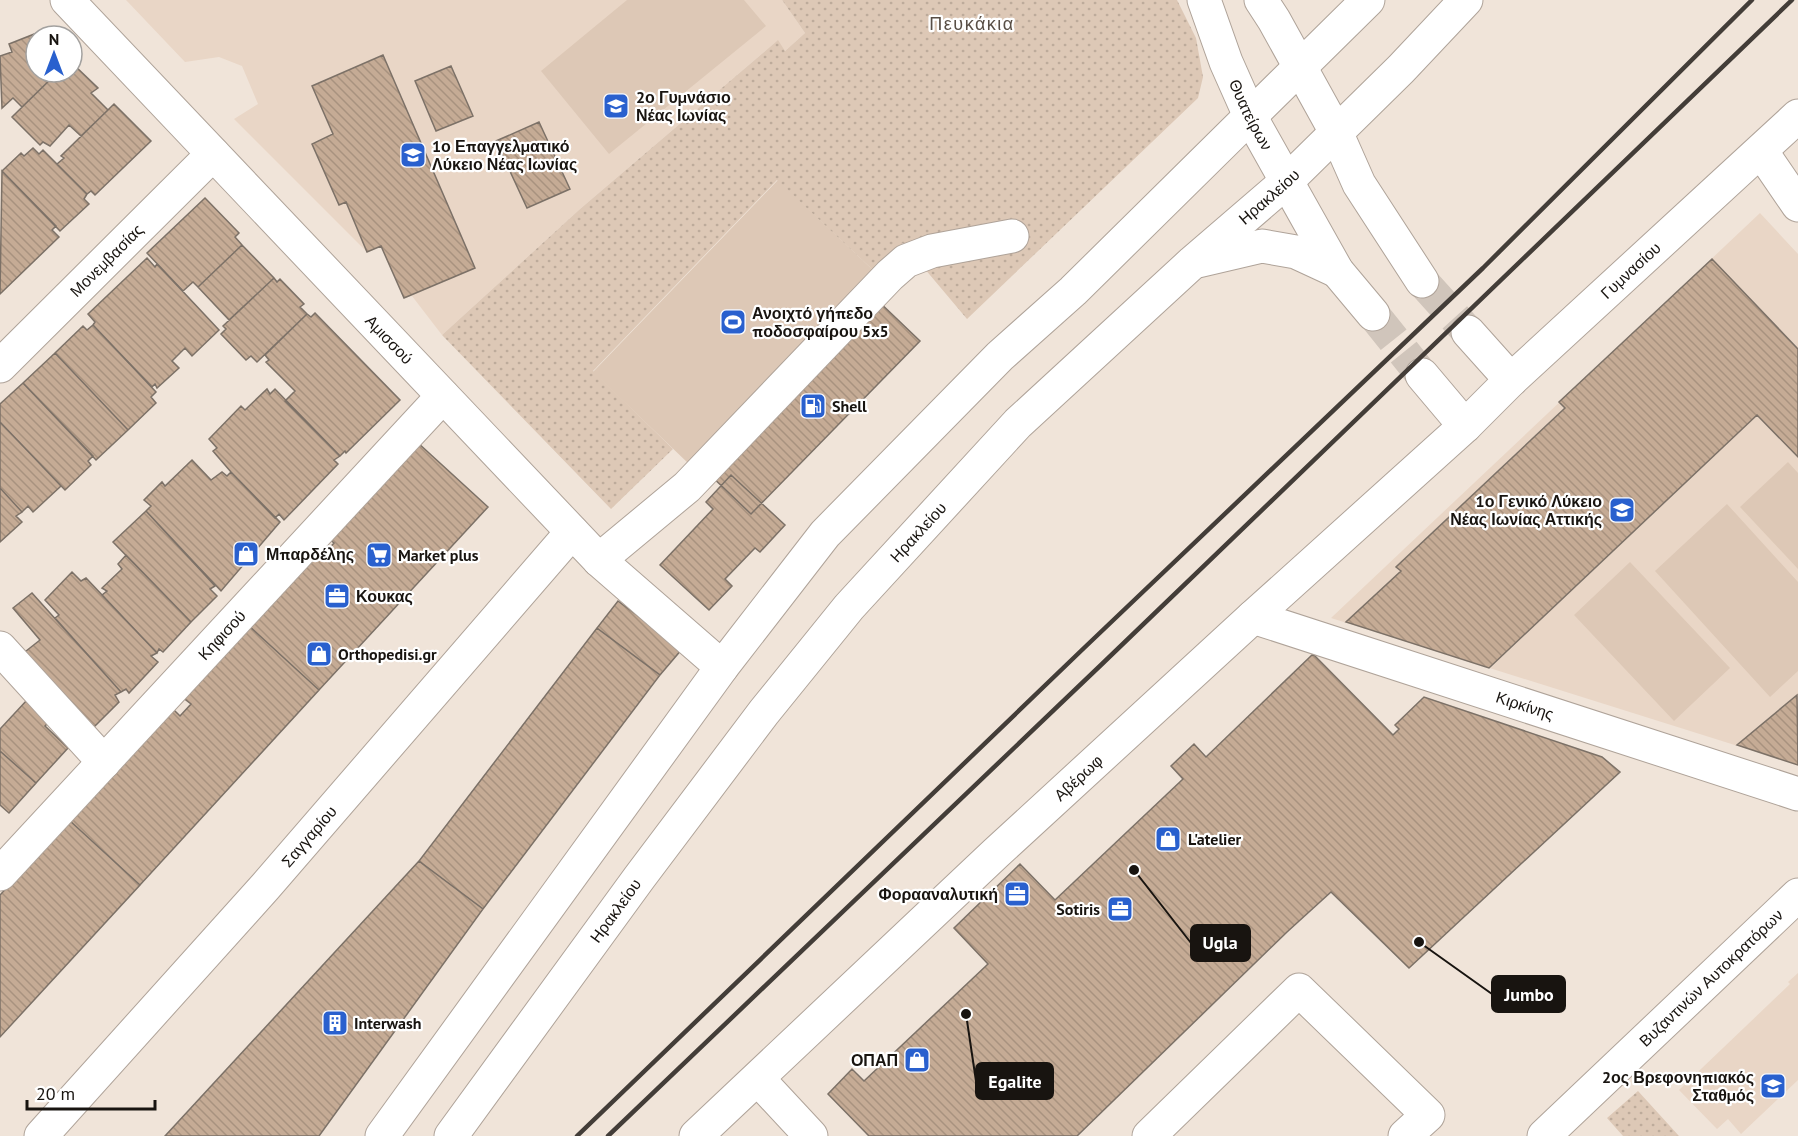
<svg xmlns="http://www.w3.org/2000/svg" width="1798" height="1136" font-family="'PT Sans',sans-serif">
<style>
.built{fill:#e9d6c6}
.grass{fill:#ddc8b6}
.park{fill:url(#park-dots)}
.building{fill:url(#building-back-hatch);stroke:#7c7167;stroke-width:1.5}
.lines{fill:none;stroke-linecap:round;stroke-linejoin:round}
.minor-tunnel{stroke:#d0c5bb;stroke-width:33;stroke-dasharray:33 16;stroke-linecap:butt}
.minor-casing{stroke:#afa399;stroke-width:35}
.major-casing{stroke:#afa399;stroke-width:35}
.minor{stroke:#fff;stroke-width:33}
.major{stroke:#fff;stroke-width:33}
.rail{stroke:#433d38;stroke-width:4.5}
.labels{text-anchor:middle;stroke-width:4.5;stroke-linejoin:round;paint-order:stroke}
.poi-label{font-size:16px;font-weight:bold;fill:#181410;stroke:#fff;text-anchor:start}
.street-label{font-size:16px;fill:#181410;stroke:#fff}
.neighbourhood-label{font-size:18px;letter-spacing:1.5px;fill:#584e45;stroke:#fff}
.leader{fill:none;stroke:#181410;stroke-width:2}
.callout-dot{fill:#181410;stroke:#fff;stroke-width:2}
.callout{fill:#181410;stroke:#181410;stroke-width:2}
.callout-label{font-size:18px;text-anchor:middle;font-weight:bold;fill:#fff}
</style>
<defs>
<pattern id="park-dots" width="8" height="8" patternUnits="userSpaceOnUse" patternTransform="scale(1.5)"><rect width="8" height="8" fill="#ddc8b6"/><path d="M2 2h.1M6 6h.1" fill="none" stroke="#bdab9b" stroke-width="1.8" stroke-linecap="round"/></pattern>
<pattern id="building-back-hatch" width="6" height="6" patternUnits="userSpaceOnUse" patternTransform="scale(1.5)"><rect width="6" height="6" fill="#c5ab95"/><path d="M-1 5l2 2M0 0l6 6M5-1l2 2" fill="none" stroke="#a8927f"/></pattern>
</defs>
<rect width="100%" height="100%" fill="#f0e4d9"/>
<path class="built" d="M 126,0 L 782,0 L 805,33 L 785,51 L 777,41 L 580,209 L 442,335 L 412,296 L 404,298 L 382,246 L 367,252 L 234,119 L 258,104 L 242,66 L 219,57 L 185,62 Z
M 1760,213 L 1798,254 L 1798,765 L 1331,618 Z
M 1798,973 L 1798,1080 L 1741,1134 L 1728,1119 L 1717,1129 L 1679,1090 L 1790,984 L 1788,982 Z"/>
<path class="grass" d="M 627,0 L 744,0 L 766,26 L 609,154 L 541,71 Z
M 778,180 L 874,271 L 689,464 L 593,372 Z
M 1788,462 L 1798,473 L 1798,569 L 1740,507 Z
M 1727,504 L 1798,582 L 1798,671 L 1770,697 L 1655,571 Z
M 1630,562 L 1730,668 L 1674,721 L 1574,615 Z"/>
<path class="park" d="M 782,0 L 1177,0 L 1196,38 L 1203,77 L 1198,98 L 967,319 L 903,243 L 874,271 L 777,180 L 593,371 L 673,449 L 611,509 L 442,335 L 580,209 L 778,40 L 785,51 L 805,33 Z
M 1638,1091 L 1679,1136 L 1623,1136 L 1607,1118 Z"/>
<path class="building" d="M 42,31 L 47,36 L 36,36 L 36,72 L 58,72 L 22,107 L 13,98 L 2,108 L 0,56 L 12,52 L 9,44 Z
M 383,55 L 475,268 L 404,298 L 381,246 L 367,252 L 346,202 L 339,205 L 312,144 L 333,134 L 312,86 Z
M 73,64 L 98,88 L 91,93 L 108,110 L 81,136 L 69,125 L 50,146 L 43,142 L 40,145 L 12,117 L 58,72 L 72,72 Z
M 451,66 L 473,116 L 436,131 L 415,81 Z
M 114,104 L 151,141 L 95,195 L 91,191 L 87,194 L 57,164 L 64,158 L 61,156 Z
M 539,122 L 570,189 L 527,208 L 496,141 Z
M 33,148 L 39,154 L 43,150 L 87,194 L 84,199 L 89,204 L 60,231 L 2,171 L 21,153 L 24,156 Z
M 2,171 L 56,226 L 52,230 L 59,237 L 0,294 Z
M 205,198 L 239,233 L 235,237 L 242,245 L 198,287 L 193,282 L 183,291 L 147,253 Z
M 242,245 L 274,278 L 229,320 L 198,287 Z
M 147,258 L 155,267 L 157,264 L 219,330 L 192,356 L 185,348 L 172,361 L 179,368 L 157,388 L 155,384 L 152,387 L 93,325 L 95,322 L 88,314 Z
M 1712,259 L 1798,349 L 1798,457 L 1757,415 L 1489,668 L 1346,622 L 1401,571 L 1396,567 L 1565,408 L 1559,402 Z
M 274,278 L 277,282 L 280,279 L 304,304 L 300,307 L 307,314 L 257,362 L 251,356 L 246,360 L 221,334 L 226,329 L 223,326 Z
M 874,297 L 920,341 L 751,514 L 706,471 Z
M 315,313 L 400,400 L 346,453 L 345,451 L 340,456 L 285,401 L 295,391 L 266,362 L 269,360 L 265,355 L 307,314 L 311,317 Z
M 93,325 L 156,392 L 151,397 L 156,403 L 128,430 L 55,353 L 83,326 L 87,330 Z
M 55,353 L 128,430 L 96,460 L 23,383 Z
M 23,383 L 93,456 L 88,461 L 91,465 L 65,490 L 0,422 L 0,404 Z
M 267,389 L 270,394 L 275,389 L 340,456 L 334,460 L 338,464 L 284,520 L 279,514 L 275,518 L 231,472 L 213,451 L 217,448 L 209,439 L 241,406 L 245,410 Z
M 0,422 L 61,486 L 33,512 L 28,506 L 22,512 L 0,488 Z
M 417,442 L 488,507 L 319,690 L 248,625 L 318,550 L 323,555 L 334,543 L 328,538 Z
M 192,460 L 211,480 L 222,472 L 227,476 L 231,472 L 280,522 L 221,591 L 146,511 L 151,506 L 144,500 L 162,482 L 165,486 Z
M 731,475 L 785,525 L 760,552 L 755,548 L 725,579 L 732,586 L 709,610 L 660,565 L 713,509 L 706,502 Z
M 0,488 L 22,512 L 16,516 L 22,522 L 0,542 Z
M 146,511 L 215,586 L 210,589 L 217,596 L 191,622 L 113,542 Z
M 126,555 L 191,622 L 163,652 L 159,649 L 157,653 L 102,595 L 107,591 L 102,588 L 122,569 L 118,564 Z
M 72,572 L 81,581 L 86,578 L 157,653 L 151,656 L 158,662 L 129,693 L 126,689 L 121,692 L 55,618 L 59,615 L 45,600 Z
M 32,593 L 121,692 L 115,695 L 119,702 L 86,735 L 21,655 L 40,640 L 13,608 Z
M 618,601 L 682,649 L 660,675 L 597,628 Z
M 248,625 L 319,690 L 140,885 L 69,820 L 172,708 L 180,716 L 191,704 L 182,697 Z
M 597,628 L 660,675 L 483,909 L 419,861 Z
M 1313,654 L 1393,735 L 1399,729 L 1395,725 L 1424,697 L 1602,757 L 1620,772 L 1409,968 L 1331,892 L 1287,932 L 1077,1136 L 869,1136 L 828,1094 L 852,1069 L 864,1081 L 988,964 L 954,928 L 1020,864 L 1055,900 L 1183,779 L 1171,766 L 1194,744 L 1206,757 Z
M 1797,695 L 1798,765 L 1737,745 Z
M 27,700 L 50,721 L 45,726 L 68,748 L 36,783 L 0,751 L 0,729 Z
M 0,751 L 36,783 L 9,813 L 0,805 Z
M 69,820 L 140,885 L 0,1037 L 0,895 Z
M 419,861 L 483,909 L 319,1136 L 165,1136 Z"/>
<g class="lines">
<path class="minor-tunnel" d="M 1422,281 L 1468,332
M 1373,314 L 1422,375"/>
<g class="minor-casing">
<g id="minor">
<path id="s1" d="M 67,0 L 599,560 L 722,667"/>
<path id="s2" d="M 1204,0 L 1226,62 L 1250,116 L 1337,271 L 1373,314"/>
<path d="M 1261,0 L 1274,20 L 1336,132 L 1359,184 L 1422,281"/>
<path d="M 1761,151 L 1798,205"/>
<path d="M 1468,332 L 1511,380"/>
<path id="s3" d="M 0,366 L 213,154"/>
<path d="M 1422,375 L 1465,426"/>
<path d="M 599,560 L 687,487 L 890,275 L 906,261 L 932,251 L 1012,236"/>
<path id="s4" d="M 1253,617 L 1798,794"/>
<path d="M 0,648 L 104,762"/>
<path id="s5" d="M 0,874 L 443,396"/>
<path d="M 758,1079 L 811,1136"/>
<path id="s6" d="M 41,1136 L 265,887 L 572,532"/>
<path id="s7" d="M 696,1136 L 996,853 L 1253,617 L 1465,426 L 1511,380 L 1798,116"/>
<path d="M 1149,1136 L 1299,990 L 1428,1115 L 1405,1136"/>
<path id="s8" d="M 1544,1136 L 1798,895"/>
</g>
</g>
<g class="major-casing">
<g id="major">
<path d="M 1198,261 L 1262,246 L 1296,252 L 1337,271"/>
<path d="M 382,1136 L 722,667 L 825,534 L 1000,356 L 1073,291 L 1368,0"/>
<path id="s9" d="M 451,1136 L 639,878 L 764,712 L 849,607 L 1018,423 L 1193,262 L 1286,182 L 1401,69 L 1466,0"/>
</g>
</g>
<use href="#minor" class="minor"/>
<use href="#major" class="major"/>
<path class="rail" d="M 577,1136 L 1084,648 L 1483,268 L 1752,0
M 608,1136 L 1102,664 L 1792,0"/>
</g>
<defs>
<g id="school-square" transform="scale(1.35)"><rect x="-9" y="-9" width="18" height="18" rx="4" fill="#2960ce" stroke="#fff"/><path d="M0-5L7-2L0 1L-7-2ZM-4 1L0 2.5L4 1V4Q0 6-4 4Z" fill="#fff"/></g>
<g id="stadium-square" transform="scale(1.35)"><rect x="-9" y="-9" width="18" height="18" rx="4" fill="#2960ce" stroke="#fff"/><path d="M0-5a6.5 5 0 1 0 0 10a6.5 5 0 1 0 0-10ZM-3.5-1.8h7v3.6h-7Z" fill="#fff"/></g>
<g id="fuel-square" transform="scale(1.35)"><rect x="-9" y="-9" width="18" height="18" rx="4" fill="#2960ce" stroke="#fff"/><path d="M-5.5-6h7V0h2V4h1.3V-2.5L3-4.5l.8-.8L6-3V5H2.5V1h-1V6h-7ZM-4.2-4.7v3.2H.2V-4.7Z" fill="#fff"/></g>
<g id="shop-square" transform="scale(1.35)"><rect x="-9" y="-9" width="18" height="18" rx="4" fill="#2960ce" stroke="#fff"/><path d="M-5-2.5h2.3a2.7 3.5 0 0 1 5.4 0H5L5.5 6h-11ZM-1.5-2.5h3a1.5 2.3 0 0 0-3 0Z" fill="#fff"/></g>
<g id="supermarket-square" transform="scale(1.35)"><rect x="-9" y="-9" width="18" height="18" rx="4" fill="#2960ce" stroke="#fff"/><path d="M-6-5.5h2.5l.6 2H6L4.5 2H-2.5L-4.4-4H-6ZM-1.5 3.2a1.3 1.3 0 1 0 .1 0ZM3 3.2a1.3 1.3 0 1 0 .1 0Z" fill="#fff"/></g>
<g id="office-square" transform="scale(1.35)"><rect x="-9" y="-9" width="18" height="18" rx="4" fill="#2960ce" stroke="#fff"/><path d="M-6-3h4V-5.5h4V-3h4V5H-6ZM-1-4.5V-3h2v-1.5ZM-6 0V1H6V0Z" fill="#fff"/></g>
<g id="building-square" transform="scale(1.35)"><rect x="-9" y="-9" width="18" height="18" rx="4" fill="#2960ce" stroke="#fff"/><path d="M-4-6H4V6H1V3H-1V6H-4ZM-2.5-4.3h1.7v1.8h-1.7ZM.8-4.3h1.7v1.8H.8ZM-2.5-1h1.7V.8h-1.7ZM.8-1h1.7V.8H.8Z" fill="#fff"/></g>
</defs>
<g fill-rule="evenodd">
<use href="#school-square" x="616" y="106"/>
<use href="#school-square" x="413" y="155"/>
<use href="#stadium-square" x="733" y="322"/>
<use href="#fuel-square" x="813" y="406"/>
<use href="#school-square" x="1622" y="510"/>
<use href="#shop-square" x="246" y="554"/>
<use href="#supermarket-square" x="379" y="555"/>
<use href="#office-square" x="337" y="596"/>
<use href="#shop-square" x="319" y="654"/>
<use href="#shop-square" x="1168" y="839"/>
<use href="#office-square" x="1017" y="894"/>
<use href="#office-square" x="1120" y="909"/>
<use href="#building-square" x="335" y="1023"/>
<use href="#shop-square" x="917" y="1060"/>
<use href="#school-square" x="1773" y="1086"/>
</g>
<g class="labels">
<g class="poi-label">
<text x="636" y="103">2ο Γυμνάσιο<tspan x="636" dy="18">Νέας Ιωνίας</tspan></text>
<text x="432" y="152">1ο Επαγγελματικό<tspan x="432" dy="18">Λύκειο Νέας Ιωνίας</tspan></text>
<text x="752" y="319">Ανοιχτό γήπεδο<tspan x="752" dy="18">ποδοσφαίρου 5x5</tspan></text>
<text x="832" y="412">Shell</text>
<text x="1602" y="507" text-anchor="end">1ο Γενικό Λύκειο<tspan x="1602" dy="18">Νέας Ιωνίας Αττικής</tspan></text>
<text x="266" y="560">Μπαρδέλης</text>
<text x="398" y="561">Market plus</text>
<text x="356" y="602">Κουκας</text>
<text x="338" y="660">Orthopedisi.gr</text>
<text x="1188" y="845">L'atelier</text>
<text x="998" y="900" text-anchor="end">Φορααναλυτική</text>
<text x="1100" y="915" text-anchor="end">Sotiris</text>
<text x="354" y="1029">Interwash</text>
<text x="898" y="1066" text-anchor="end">ΟΠΑΠ</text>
<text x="1754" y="1083" text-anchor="end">2ος Βρεφονηπιακός<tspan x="1754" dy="18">Σταθμός</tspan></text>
</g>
<g class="street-label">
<text dy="6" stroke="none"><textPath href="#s2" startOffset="124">Θυατείρων</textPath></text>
<text dy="6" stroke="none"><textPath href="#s9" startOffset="1250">Ηρακλείου</textPath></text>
<text dy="6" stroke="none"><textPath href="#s3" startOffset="150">Μονεμβασίας</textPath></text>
<text dy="6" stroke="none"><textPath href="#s7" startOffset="1274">Γυμνασίου</textPath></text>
<text dy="6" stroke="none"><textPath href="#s1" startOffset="468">Αμισσού</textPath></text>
<text dy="6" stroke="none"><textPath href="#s9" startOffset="764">Ηρακλείου</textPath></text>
<text dy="6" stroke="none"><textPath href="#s5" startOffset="326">Κηφισού</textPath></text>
<text dy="6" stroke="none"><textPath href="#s4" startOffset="286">Κιρκίνης</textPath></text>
<text dy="6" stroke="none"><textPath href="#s7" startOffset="524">Αβέρωφ</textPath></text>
<text dy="6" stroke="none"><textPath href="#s6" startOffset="402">Σαγγαρίου</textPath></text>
<text dy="6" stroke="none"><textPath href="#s9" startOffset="279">Ηρακλείου</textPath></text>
<text dy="6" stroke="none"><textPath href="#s8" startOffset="230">Βυζαντινών Αυτοκρατόρων</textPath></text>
</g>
<g class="neighbourhood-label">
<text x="972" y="30">Πευκάκια</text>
</g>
</g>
<path class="leader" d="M1134 870L1191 943M1419 942L1492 994M966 1014L976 1081"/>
<g class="callout-dot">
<circle cx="1134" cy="870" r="6"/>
<circle cx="1419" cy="942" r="6"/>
<circle cx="966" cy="1014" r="6"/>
</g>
<g class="callout">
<rect x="1191" y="925" width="59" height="36" rx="6"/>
<rect x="1492" y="976" width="73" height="36" rx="6"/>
<rect x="976" y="1063" width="77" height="36" rx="6"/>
</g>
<g class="callout-label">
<text x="1220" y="949">Ugla</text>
<text x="1529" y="1001">Jumbo</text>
<text x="1015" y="1088">Egalite</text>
</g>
<g transform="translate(54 54)"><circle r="28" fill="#ffffff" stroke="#a3a19f" stroke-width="1.5"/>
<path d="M0-4.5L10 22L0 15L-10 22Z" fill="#2960ce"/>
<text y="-9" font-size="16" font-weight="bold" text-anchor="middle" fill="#181410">N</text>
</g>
<path d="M27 1100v9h128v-9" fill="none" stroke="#181410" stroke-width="3"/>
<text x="36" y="1100" font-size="18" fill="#181410" stroke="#ffffff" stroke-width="4.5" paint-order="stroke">20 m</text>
</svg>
